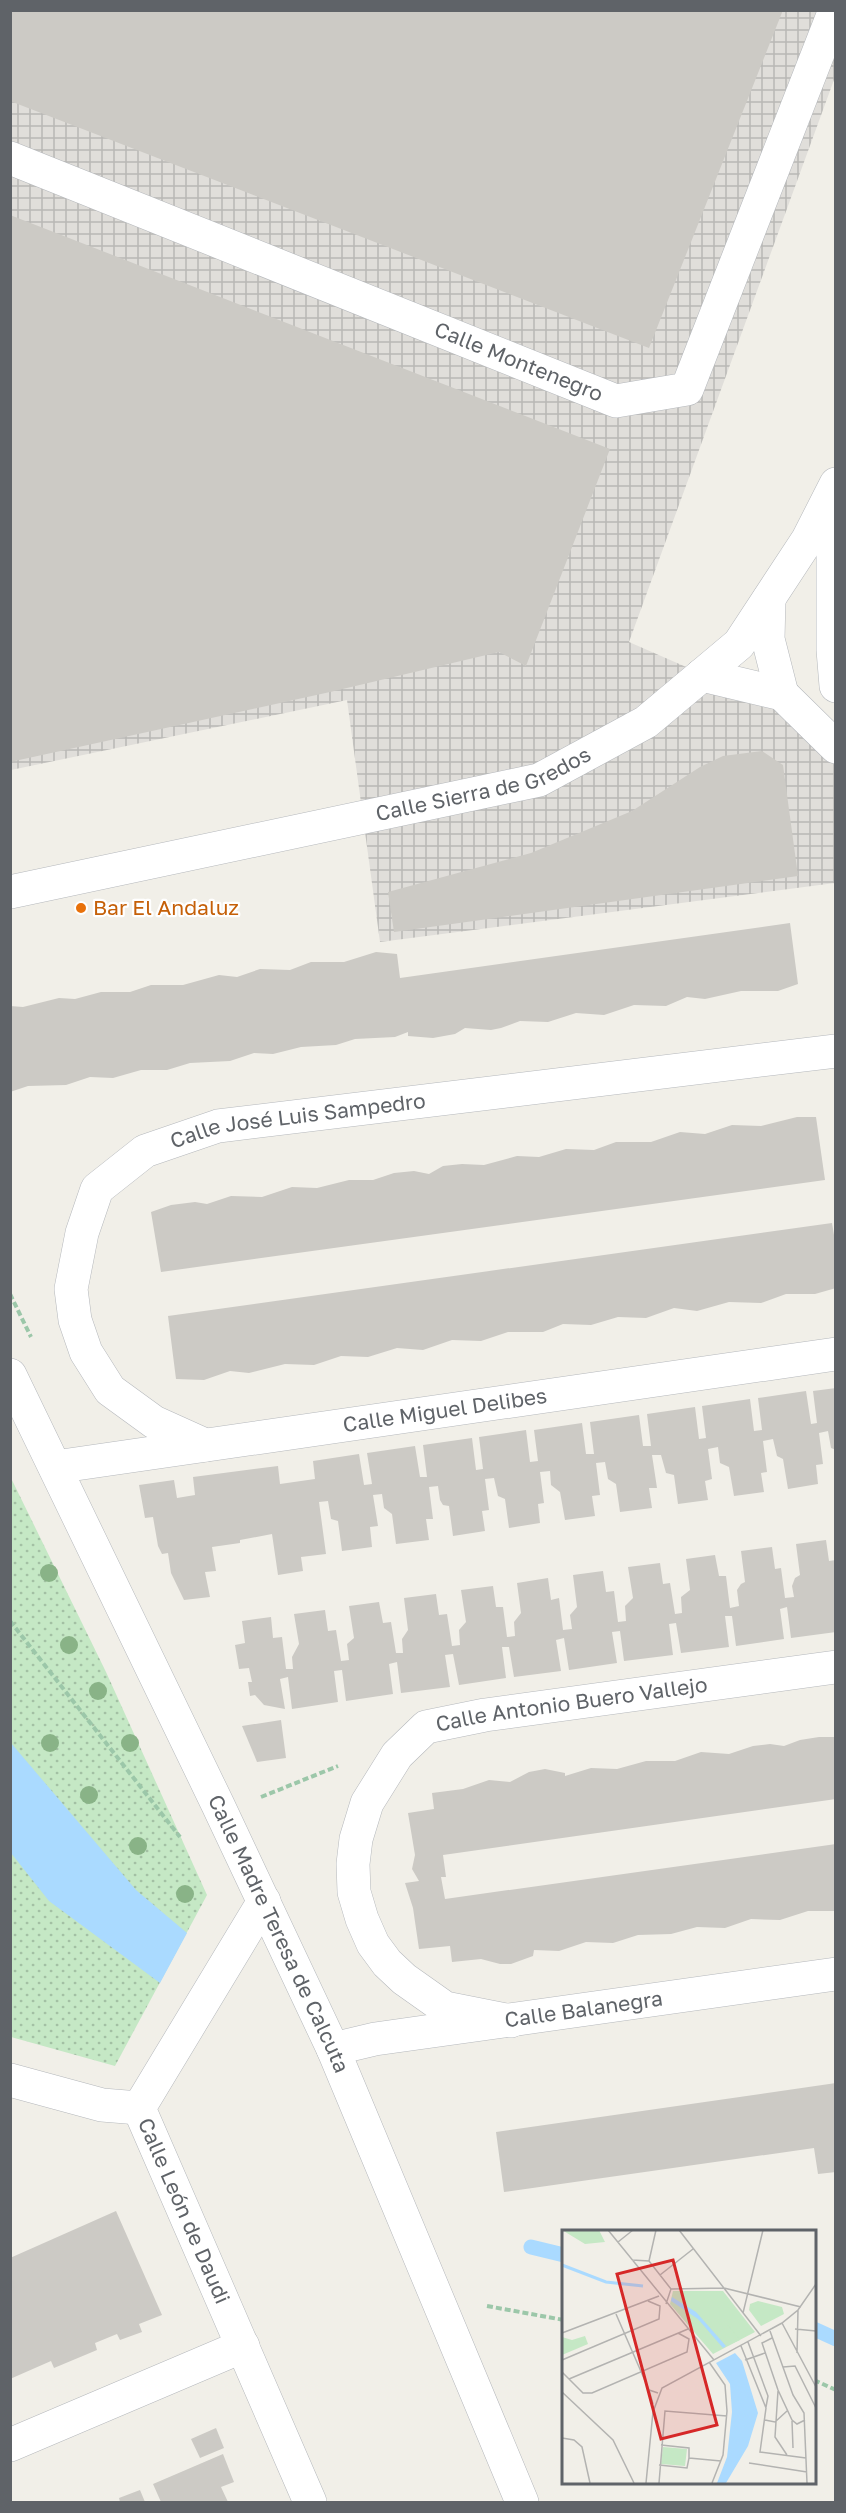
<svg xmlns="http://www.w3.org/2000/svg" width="846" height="2513" font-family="'Golos Text',sans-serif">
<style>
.industrial{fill:url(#industrial-grid)}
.grass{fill:url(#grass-dots)}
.water{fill:#aadaff}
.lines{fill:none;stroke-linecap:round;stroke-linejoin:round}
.stream{stroke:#aadaff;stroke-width:15}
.building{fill:#cccac5}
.minor-casing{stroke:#b5b8bc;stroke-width:34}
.path{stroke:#9cc7a9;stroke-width:4;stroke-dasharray:6 3;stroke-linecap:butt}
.minor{stroke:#fff;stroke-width:33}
.tree{fill:#89b387}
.food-dot{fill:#e8710a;stroke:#fff;stroke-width:2}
.labels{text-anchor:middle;stroke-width:4.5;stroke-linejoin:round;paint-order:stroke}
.street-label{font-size:21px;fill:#5f6368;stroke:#fff}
.food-label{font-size:21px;fill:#c56008;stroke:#fff;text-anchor:start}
.inset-river{fill:none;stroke:#aadaff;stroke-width:3}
.inset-road{fill:none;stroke:#b3b3b1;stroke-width:1.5}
.view{fill:#d62828;fill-opacity:0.15;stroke:#d62828;stroke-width:3}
.inset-edge{fill:none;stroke:#5f6368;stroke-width:3}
</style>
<defs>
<pattern id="industrial-grid" width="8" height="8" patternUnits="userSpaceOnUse" patternTransform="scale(1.5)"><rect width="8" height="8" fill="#e0deda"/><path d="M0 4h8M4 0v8" fill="none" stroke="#b9b8b5"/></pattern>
<pattern id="grass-dots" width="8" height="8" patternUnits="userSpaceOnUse" patternTransform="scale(1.5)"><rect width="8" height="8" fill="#c5e8c5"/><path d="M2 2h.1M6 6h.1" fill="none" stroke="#a3c0a4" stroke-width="1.8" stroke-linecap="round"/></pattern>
</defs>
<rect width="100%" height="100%" fill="#f1efe8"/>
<path class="industrial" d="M 10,11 L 835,11 L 835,77 L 629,642 L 835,732 L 835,883 L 380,942 L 347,700 L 11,770 Z"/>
<path class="grass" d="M 10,1476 L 106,1672 L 207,1895 L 115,2066 L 11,2037 Z"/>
<path class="water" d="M 11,1743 L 136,1890 L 187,1933 L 160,1983 L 49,1901 L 11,1853 Z"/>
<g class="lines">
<path class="stream" d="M 531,2247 L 564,2255
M 814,2329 L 836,2339"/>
</g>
<path class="building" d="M 10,10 L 783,10 L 649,348 L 10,101 Z
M 10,215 L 610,449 L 526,666 L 499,652 L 330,692 L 10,762 Z
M 762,751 L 783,765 L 798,876 L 394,932 L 388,892 L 531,853 L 632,811 L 700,767 L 723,756 Z
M 790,923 L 798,984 L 778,991 L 741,991 L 705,999 L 687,997 L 666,1006 L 634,1005 L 604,1015 L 576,1013 L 548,1022 L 520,1021 L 501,1028 L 491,1030 L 465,1028 L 455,1034 L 433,1038 L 408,1036 L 408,1032 L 395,1037 L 355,1039 L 336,1045 L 301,1047 L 273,1054 L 254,1053 L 230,1061 L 190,1063 L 167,1070 L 141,1070 L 113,1078 L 90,1077 L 66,1085 L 28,1086 L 10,1092 L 10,1006 L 23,1007 L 59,998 L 75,999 L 101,992 L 130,992 L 151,985 L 183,985 L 219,975 L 237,977 L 260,969 L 290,970 L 311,962 L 344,962 L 376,952 L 397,954 L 400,978 Z
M 797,1117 L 816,1117 L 825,1180 L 161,1272 L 151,1212 L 171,1205 L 195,1202 L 207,1204 L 231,1196 L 262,1197 L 292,1187 L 317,1188 L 349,1180 L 373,1180 L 394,1173 L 414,1171 L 429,1174 L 443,1166 L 462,1164 L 484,1165 L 517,1156 L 539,1157 L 566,1149 L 594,1150 L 616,1142 L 651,1142 L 680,1132 L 705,1134 L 732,1125 L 761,1126 Z
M 832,1223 L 836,1247 L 836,1288 L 815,1294 L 786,1294 L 761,1303 L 729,1302 L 697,1311 L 674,1308 L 646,1318 L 618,1317 L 591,1325 L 563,1324 L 543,1332 L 508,1332 L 481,1341 L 452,1340 L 423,1350 L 397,1348 L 368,1357 L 341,1356 L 314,1365 L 285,1364 L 249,1373 L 230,1371 L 204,1380 L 176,1379 L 168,1316 Z
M 836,1388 L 836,1450 L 831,1448 L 828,1431 L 819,1433 L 823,1464 L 816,1465 L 818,1484 L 788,1489 L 783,1459 L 777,1456 L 773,1439 L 763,1441 L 767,1472 L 761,1473 L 764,1492 L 734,1496 L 729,1467 L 720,1463 L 718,1447 L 708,1449 L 712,1479 L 705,1481 L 708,1500 L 678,1504 L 674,1475 L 666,1473 L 661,1455 L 652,1455 L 657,1488 L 649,1488 L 652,1508 L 620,1512 L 616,1484 L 608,1479 L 605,1462 L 596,1463 L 600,1495 L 592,1496 L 595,1516 L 565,1520 L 560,1492 L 551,1485 L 550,1471 L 540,1472 L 544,1503 L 538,1504 L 540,1523 L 509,1528 L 505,1499 L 498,1496 L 494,1478 L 485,1479 L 489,1510 L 482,1511 L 485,1531 L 453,1536 L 449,1506 L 443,1505 L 440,1500 L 438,1486 L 429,1487 L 433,1519 L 426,1519 L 429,1540 L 396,1544 L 392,1514 L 384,1508 L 382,1494 L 373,1495 L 378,1526 L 370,1527 L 372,1547 L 342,1551 L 338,1521 L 331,1519 L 328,1501 L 319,1502 L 326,1554 L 301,1557 L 303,1571 L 278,1575 L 272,1534 L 240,1540 L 240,1543 L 212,1547 L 216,1571 L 205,1572 L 210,1597 L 184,1600 L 171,1573 L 168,1553 L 162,1554 L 158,1546 L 153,1517 L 145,1518 L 139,1485 L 174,1480 L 177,1498 L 195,1495 L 193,1477 L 278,1466 L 280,1484 L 315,1479 L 313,1461 L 359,1454 L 364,1485 L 372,1484 L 367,1453 L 415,1446 L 420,1477 L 427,1477 L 423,1445 L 472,1438 L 476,1470 L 483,1469 L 479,1437 L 526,1430 L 530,1462 L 538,1461 L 534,1430 L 582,1423 L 586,1454 L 594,1454 L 590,1422 L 639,1415 L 643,1446 L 651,1446 L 647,1414 L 695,1407 L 699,1439 L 706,1438 L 702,1406 L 750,1399 L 754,1431 L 762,1430 L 758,1398 L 806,1391 L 811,1424 L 817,1423 L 813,1391 Z
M 826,1540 L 829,1561 L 836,1560 L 836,1632 L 791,1638 L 787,1607 L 780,1609 L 784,1639 L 736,1646 L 732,1616 L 725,1616 L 729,1647 L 681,1653 L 676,1623 L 669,1624 L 673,1655 L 624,1661 L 620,1631 L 612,1632 L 617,1663 L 569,1670 L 564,1638 L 556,1640 L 561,1671 L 514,1677 L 509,1647 L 502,1647 L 506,1678 L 459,1685 L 453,1654 L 445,1655 L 450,1687 L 401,1693 L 397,1662 L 389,1664 L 393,1694 L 346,1701 L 342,1670 L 334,1671 L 338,1702 L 292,1709 L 288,1677 L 280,1679 L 285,1709 L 264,1705 L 255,1695 L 250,1696 L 248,1682 L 252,1682 L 249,1668 L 239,1669 L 235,1645 L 245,1643 L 242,1621 L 271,1617 L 273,1638 L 282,1637 L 286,1669 L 293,1669 L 292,1657 L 299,1644 L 294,1614 L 325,1610 L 328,1631 L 336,1630 L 341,1661 L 349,1660 L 347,1644 L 354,1638 L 349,1606 L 379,1602 L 383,1623 L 391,1622 L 396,1653 L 403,1653 L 402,1639 L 408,1630 L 404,1598 L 436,1594 L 439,1615 L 447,1614 L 452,1646 L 460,1645 L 459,1630 L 466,1622 L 461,1590 L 493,1586 L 496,1607 L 503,1607 L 507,1637 L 515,1636 L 514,1622 L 521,1613 L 517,1583 L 548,1578 L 551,1600 L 559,1598 L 563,1630 L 572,1629 L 570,1615 L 577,1607 L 573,1575 L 603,1571 L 606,1592 L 614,1591 L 618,1622 L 626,1621 L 625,1606 L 633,1598 L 628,1567 L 660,1563 L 663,1584 L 670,1583 L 675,1614 L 682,1613 L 681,1597 L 690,1590 L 686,1559 L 715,1555 L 719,1576 L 726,1576 L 730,1608 L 739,1606 L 737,1590 L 741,1584 L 745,1582 L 741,1551 L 772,1547 L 775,1569 L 781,1568 L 785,1598 L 794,1597 L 792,1586 L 795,1578 L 800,1575 L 796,1544 Z
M 281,1720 L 286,1758 L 257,1762 L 242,1726 Z
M 819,1737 L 836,1737 L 836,1799 L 443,1855 L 446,1877 L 441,1877 L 445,1899 L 836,1844 L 836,1911 L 808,1911 L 780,1920 L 751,1919 L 725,1928 L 697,1927 L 671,1934 L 638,1935 L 613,1943 L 586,1942 L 559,1951 L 534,1950 L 533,1956 L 511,1964 L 500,1964 L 481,1959 L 452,1962 L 450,1946 L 419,1949 L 413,1908 L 405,1883 L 419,1881 L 412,1869 L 415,1855 L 408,1813 L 434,1809 L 432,1793 L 463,1789 L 489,1780 L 510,1782 L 529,1772 L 545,1769 L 565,1773 L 565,1776 L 591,1768 L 617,1769 L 646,1761 L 675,1761 L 701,1752 L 729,1754 L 753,1746 L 770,1744 L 784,1746 L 800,1740 Z
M 836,2083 L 836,2172 L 818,2174 L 814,2148 L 504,2192 L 496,2132 Z
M 116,2211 L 162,2315 L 139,2324 L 142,2332 L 120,2340 L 117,2334 L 95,2343 L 97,2350 L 54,2368 L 51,2361 L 10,2379 L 10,2258 Z
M 216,2428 L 224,2448 L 200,2458 L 191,2439 Z
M 223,2454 L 234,2482 L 221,2487 L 228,2502 L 161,2502 L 153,2484 Z
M 140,2490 L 145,2502 L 120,2502 L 119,2498 Z"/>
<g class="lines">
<g class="minor-casing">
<g id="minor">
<path id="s1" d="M 10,158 L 616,401 L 687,389 L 835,10"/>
<path d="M 833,496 L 833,650 L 836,686"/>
<path d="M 769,599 L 768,639 L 782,694"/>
<path d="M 702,675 L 782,694 L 836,747"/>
<path id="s2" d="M 10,892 L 539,780 L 646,722 L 739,644 L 808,539 L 836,484"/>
<path id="s3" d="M 10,1375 L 218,1805 L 333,2049 L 522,2502"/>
<path id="s4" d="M 205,1445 L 154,1422 L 110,1390 L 86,1352 L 75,1320 L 71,1289 L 82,1233 L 97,1189 L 145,1151 L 218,1126 L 836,1051"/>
<path id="s5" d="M 55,1467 L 836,1354"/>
<path id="s6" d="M 264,1901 L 139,2108 L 310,2502"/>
<path id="s7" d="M 511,2021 L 445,2008 L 404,1979 L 387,1963 L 373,1944 L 362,1919 L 354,1892 L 353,1864 L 356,1839 L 367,1803 L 397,1755 L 426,1727 L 485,1715 L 836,1667"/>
<path id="s8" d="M 333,2049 L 375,2039 L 836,1974"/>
<path d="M 10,2080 L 102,2105 L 139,2108"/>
<path d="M 10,2445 L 243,2346"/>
</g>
</g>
<path class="path" d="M 10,1294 L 31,1337
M 10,1621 L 180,1837
M 261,1797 L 338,1766
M 487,2306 L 564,2320
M 814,2380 L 836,2390"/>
<use href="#minor" class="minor"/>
</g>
<g class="tree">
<circle cx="49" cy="1573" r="9"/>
<circle cx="69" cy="1645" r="9"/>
<circle cx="98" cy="1691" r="9"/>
<circle cx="50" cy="1743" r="9"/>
<circle cx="130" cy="1743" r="9"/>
<circle cx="89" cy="1795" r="9"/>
<circle cx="138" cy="1846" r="9"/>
<circle cx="185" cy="1894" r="9"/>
</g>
<circle class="food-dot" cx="81" cy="908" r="6"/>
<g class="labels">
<g class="street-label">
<text dy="7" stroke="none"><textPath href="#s1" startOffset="548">Calle Montenegro</textPath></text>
<text dy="7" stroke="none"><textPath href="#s2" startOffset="486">Calle Sierra de Gredos</textPath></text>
<text dy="7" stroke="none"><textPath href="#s4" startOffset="542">Calle José Luis Sampedro</textPath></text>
<text dy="7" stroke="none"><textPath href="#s5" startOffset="394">Calle Miguel Delibes</textPath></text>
<text dy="7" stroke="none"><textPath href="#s7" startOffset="555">Calle Antonio Buero Vallejo</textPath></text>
<text dy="7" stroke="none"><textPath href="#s3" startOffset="620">Calle Madre Teresa de Calcuta</textPath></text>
<text dy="7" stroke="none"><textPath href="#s8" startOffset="254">Calle Balanegra</textPath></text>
<text dy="7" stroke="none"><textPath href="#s6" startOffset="354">Calle León de Daudi</textPath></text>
</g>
<g class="food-label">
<text x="93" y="915">Bar El Andaluz</text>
</g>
</g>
<g transform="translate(562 2230)">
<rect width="254" height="254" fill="#f1efe8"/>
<path d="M 0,0 L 37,0 L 43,12 L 23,14 ZM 111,61 L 161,61 L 193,102 L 151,124 L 108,74 ZM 196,71 L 220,77 L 222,84 L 199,96 L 187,80 L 188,74 ZM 23,106 L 26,114 L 0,125 L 0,107 L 10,110 ZM 101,217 L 125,219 L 123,236 L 99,234 Z" fill="#c5e8c5"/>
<path d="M 166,95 L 178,110 L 164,116 L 155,104 Z" fill="#c5e8c5"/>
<path d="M 110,67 L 134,82 L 164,116 L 161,118 L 136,89 L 109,71 ZM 173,123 L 180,131 L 196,183 L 186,216 L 164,253 L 155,253 L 165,227 L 170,182 L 168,154 L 154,133 Z" fill="#aadaff"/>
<path class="inset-river" d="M 0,35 L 44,52 L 81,56"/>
<path class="inset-road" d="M 46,0 L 152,130M 117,0 L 199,106M 56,12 L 71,0M 70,30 L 87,31 L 109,59 L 104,74M 87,31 L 94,0M 98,45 L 131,19M 109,59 L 162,58 L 239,77M 181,83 L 201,0M 54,84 L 87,160M 220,93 L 254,157M 233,99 L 254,101M 208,101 L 231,165 L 242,183 L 245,253M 0,103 L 97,66M 210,108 L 200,113 L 216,160 L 230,190 L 235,194 L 243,190M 186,112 L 206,166 L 204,177M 179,116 L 204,178 L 198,222 L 244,228M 235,123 L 236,80M 0,130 L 97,89 L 98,76 L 86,71M 183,130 L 203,123M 147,132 L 163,155 L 165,181 L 161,225 L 150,253M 221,137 L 233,136 L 254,178M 0,142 L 21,163 L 30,163 L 125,122 L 127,109 L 116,103M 7,149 L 126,99M 216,161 L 213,207 L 225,225M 0,162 L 51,210 L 72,253M 91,174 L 87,160 L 96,163M 203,190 L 213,192 L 225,181M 230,191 L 231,218M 0,208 L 12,210 L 20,217 L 28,253M 127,228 L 159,231M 187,233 L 245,242M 97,235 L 125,238 L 127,228 L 127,218 L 99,215M 84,253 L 91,182 L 100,158 L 220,93 L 236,80 L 254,54M 97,253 L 103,181 L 165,186"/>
<path class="view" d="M 111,30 L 155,195 L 99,209 L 55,44 Z"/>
<rect width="254" height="254" class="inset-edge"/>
</g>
<rect width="846" height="2513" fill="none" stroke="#5f6368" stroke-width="24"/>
</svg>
